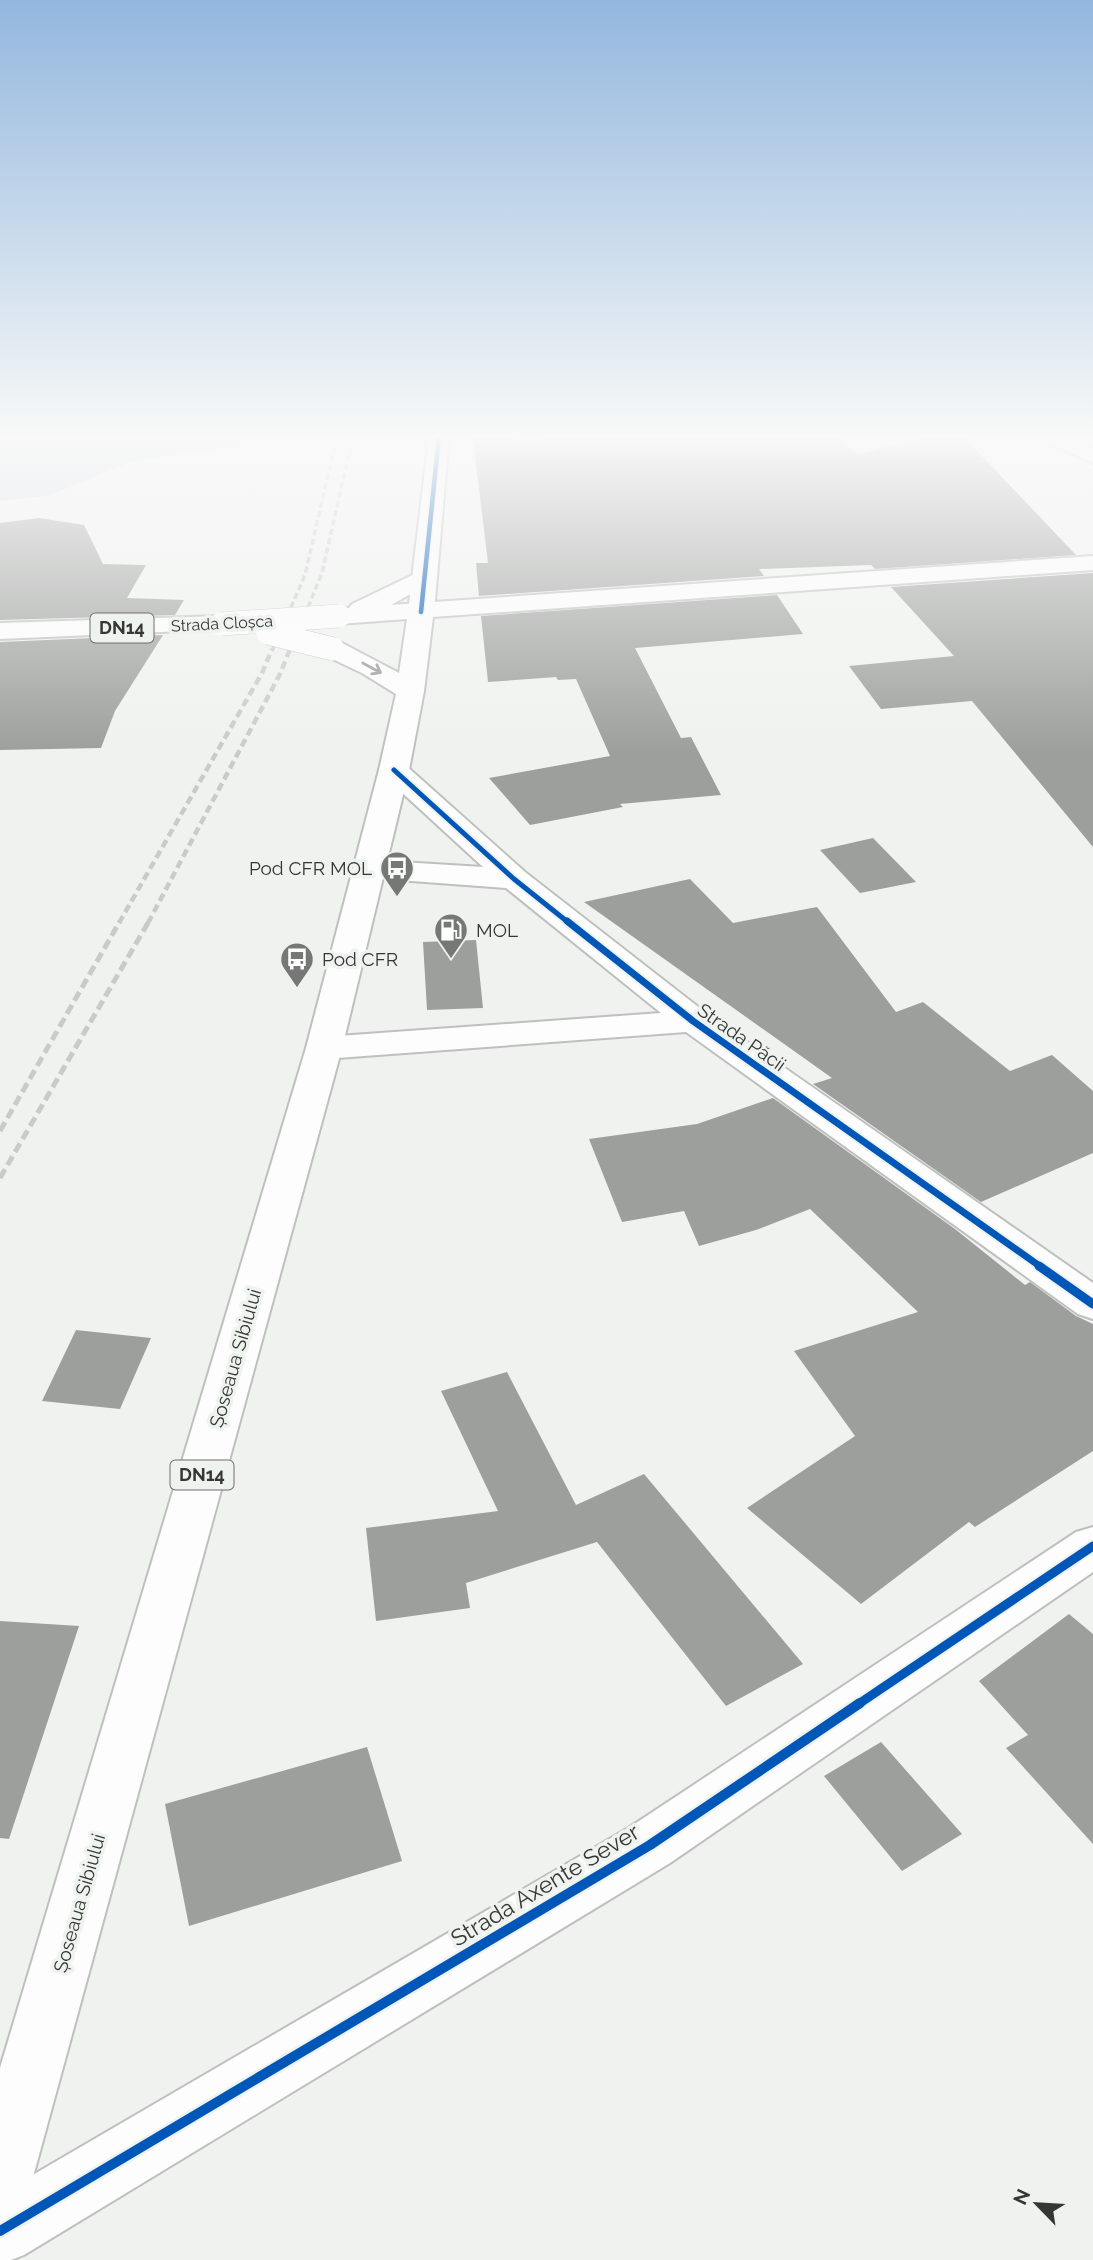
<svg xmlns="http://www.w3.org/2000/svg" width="1093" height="2260" font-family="Raleway,sans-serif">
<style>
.green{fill:#d4daeb}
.building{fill:#9d9f9d}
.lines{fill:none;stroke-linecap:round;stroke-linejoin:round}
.minor-casing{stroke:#bec0be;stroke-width:4}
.major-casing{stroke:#bec0be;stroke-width:4}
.minor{fill:#fdfdfd;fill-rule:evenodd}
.major{fill:#fdfdfd;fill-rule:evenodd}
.rail-far2{stroke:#c9cac9;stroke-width:3.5;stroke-dasharray:6 3.5;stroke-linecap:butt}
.rail-far1{stroke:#c9cac9;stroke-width:4.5;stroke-dasharray:8 4.5;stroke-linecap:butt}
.rail{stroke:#c9cac9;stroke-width:5;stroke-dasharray:10 5;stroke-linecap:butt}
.major-bridge-casing{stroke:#bec0be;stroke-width:24;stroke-linecap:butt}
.major-bridge{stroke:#fdfdfd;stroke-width:23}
.cycleway-far4-casing{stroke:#eff3ef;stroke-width:7}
.cycleway-far3-casing{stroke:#eff3ef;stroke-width:9}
.cycleway-far2-casing{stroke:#eff3ef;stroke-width:11}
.cycleway-far1-casing{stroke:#eff3ef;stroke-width:13}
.cycleway-casing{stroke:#eff3ef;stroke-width:15}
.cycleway-far4{stroke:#0057b8;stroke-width:4.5}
.cycleway-far3{stroke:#0057b8;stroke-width:5}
.cycleway-far2{stroke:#0057b8;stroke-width:7}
.cycleway-far1{stroke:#0057b8;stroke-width:9}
.cycleway{stroke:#0057b8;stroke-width:10}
.oneway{stroke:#999a99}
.labels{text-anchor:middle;stroke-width:7;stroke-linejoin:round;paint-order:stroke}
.far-street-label{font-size:16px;fill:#353735;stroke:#eff3ef}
.shield{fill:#eff3ef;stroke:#6d6f6d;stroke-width:2}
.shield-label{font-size:18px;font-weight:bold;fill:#353735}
.poi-label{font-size:19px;fill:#353735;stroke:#eff3ef;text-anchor:start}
.street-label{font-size:19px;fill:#353735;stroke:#eff3ef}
.near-street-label{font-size:23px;fill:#353735;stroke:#eff3ef}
</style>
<rect width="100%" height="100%" fill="#f0f2f0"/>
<path class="green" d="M 0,436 L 313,436 L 311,441 L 197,451 L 133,461 L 50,495 L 0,501 Z"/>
<path class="building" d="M 578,436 L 834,436 L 858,454 L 933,436 L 963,436 L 1076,555 L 875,569 L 871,565 L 759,569 L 764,576 L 479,596 L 476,563 L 488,563 L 473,439 L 515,437 L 517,442 Z
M 39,518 L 84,525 L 103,564 L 146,565 L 127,598 L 184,600 L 175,615 L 0,620 L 0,523 Z
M 1093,573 L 1093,847 L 972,701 L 881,709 L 849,666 L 954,656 L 891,587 Z
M 777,595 L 803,634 L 635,648 L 681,738 L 691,737 L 721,795 L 620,804 L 623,807 L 530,825 L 489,778 L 610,756 L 576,679 L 558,680 L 556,677 L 488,682 L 481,616 Z
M 163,635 L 115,711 L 101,748 L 0,750 L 0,642 Z
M 873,838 L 916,882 L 860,893 L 820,850 Z
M 690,879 L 733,923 L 817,907 L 896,1012 L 923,1002 L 1010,1071 L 1052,1055 L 1093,1091 L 1093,1153 L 981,1202 L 813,1084 L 832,1078 L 584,902 Z
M 476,940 L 483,1008 L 427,1010 L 423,942 Z
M 773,1098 L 955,1229 L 1025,1285 L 1030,1282 L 1076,1316 L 1093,1324 L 1093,1451 L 975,1527 L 969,1522 L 861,1604 L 747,1508 L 855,1436 L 794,1351 L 918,1312 L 810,1209 L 756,1230 L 699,1246 L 684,1211 L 622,1222 L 589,1139 L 697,1124 Z
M 76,1330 L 151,1338 L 120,1409 L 42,1401 Z
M 507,1372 L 576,1505 L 644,1474 L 803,1664 L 726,1706 L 597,1542 L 466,1583 L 470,1608 L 376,1621 L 366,1528 L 498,1511 L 441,1391 Z
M 1069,1614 L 1093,1634 L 1093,1844 L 1006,1748 L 1028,1735 L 979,1681 Z
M 0,1621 L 79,1626 L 9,1839 L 0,1838 Z
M 881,1742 L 962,1834 L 902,1871 L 824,1776 Z
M 367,1747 L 402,1861 L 189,1926 L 165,1804 Z"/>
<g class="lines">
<g class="minor-casing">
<path id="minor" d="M 429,436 L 449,436 L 434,612 L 430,617 L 421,620 L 412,617 L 408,612 Z
M 1039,436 L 1066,436 L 1093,449 L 1093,463 L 1042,440 Z
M 394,761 L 404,764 L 525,872 L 706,1013 L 1093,1283 L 1093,1319 L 1078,1314 L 686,1032 L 324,1059 L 311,1056 L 306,1048 L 311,1040 L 324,1037 L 661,1013 L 506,888 L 357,877 L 352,870 L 357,863 L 368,860 L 483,867 L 384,776 L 379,770 L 384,764 Z
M 1093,1527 L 1093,1572 L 670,1863 L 24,2255 L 11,2260 L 0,2260 L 0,2194 L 630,1827 L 1076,1532 Z"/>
</g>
<g class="major-casing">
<path id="major" d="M 1093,556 L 1093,570 L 433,617 L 424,691 L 409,770 L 342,1048 L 33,2177 L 23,2200 L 0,2210 L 0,2068 L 306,1048 L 379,770 L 396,694 L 362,673 L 324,655 L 320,649 L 324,643 L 333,641 L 342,643 L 399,673 L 407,619 L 339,624 L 330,621 L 326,616 L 330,611 L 349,608 L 352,604 L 425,569 L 434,571 L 437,576 L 434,581 L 391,605 Z
M 221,616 L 230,619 L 234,624 L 230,629 L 0,639 L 0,623 Z"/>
</g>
<use href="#minor" class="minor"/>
<use href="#major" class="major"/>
<path class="rail-far2" d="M 272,651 L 305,575 L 337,436
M 290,651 L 322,573 L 353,436"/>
<path class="rail-far1" d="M 119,923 L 262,673 L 272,649
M 148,923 L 280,674 L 290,649"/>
<path class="rail" d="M 0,1131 L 120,921
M 0,1178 L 149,921"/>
<g class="major-bridge-casing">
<path id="major-bridge" d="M 221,624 L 339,616
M 268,633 L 333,649"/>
</g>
<use href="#major-bridge" class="major-bridge"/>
<g class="cycleway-far4-casing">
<path id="cycleway-far4" d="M 421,612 L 439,436"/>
</g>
<g class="cycleway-far3-casing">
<path id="cycleway-far3" d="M 394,770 L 514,879 L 569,923"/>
</g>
<g class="cycleway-far2-casing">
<path id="cycleway-far2" d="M 567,921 L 693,1021 L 1041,1267"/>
</g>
<g class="cycleway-far1-casing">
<path id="cycleway-far1" d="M 1039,1266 L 1093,1304
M 857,1705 L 1093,1546"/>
</g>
<g class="cycleway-casing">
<path id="cycleway" d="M 0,2231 L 650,1845 L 860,1703"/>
</g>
<use href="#cycleway-far4" class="cycleway-far4"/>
<use href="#cycleway-far3" class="cycleway-far3"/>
<use href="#cycleway-far2" class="cycleway-far2"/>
<use href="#cycleway-far1" class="cycleway-far1"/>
<use href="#cycleway" class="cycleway"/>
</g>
<defs><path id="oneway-shaft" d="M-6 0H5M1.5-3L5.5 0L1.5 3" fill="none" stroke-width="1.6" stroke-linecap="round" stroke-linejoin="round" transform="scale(1.75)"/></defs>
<use class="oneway" href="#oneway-shaft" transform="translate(372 668) rotate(29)"/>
<linearGradient id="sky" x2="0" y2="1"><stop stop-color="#93b7de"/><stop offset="0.58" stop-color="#f8f9f8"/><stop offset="1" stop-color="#f8f9f8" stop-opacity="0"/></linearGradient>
<rect width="1093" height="753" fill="url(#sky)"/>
<defs>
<g id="bus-pin" transform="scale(1.75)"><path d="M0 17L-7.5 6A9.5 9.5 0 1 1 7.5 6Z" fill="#767876" stroke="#eff3ef"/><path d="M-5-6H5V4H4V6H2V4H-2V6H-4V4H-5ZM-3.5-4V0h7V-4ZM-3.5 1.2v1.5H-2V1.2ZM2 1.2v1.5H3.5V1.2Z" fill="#fff"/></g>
<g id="fuel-pin" transform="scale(1.75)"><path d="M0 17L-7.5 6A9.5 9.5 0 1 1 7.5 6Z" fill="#767876" stroke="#eff3ef"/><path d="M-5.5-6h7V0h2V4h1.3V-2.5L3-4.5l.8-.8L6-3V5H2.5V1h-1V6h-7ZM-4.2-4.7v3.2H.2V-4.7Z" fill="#fff"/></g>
</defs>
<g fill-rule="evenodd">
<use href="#bus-pin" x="397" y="868"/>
<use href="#fuel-pin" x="451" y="930"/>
<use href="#bus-pin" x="297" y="959"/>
</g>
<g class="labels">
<g class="far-street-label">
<text transform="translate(222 623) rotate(-3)" y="6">Strada Cloșca</text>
</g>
<g class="shield">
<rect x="90.5" y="613.5" width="63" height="29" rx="5"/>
<rect x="170.5" y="1460.5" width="63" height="29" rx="5"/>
</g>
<g class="shield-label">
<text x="122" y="634">DN14</text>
<text x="202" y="1481">DN14</text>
</g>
<g class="poi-label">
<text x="372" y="875" text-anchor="end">Pod CFR MOL</text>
<text x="476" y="937">MOL</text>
<text x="322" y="966">Pod CFR</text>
</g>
<g class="street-label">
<text transform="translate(742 1037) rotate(35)" y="7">Strada Păcii</text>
<text transform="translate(235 1358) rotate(-74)" y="7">Șoseaua Sibiului</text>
<text transform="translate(79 1903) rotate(-74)" y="7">Șoseaua Sibiului</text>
</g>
<g class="near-street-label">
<text transform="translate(545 1885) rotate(-31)" y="8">Strada Axente Sever</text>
</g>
</g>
<g transform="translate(1037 2204) rotate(295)" stroke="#eff3ef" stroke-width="5" paint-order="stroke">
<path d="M0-5L12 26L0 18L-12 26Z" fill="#353735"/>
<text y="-10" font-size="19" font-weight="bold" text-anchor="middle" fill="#353735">N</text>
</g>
</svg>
